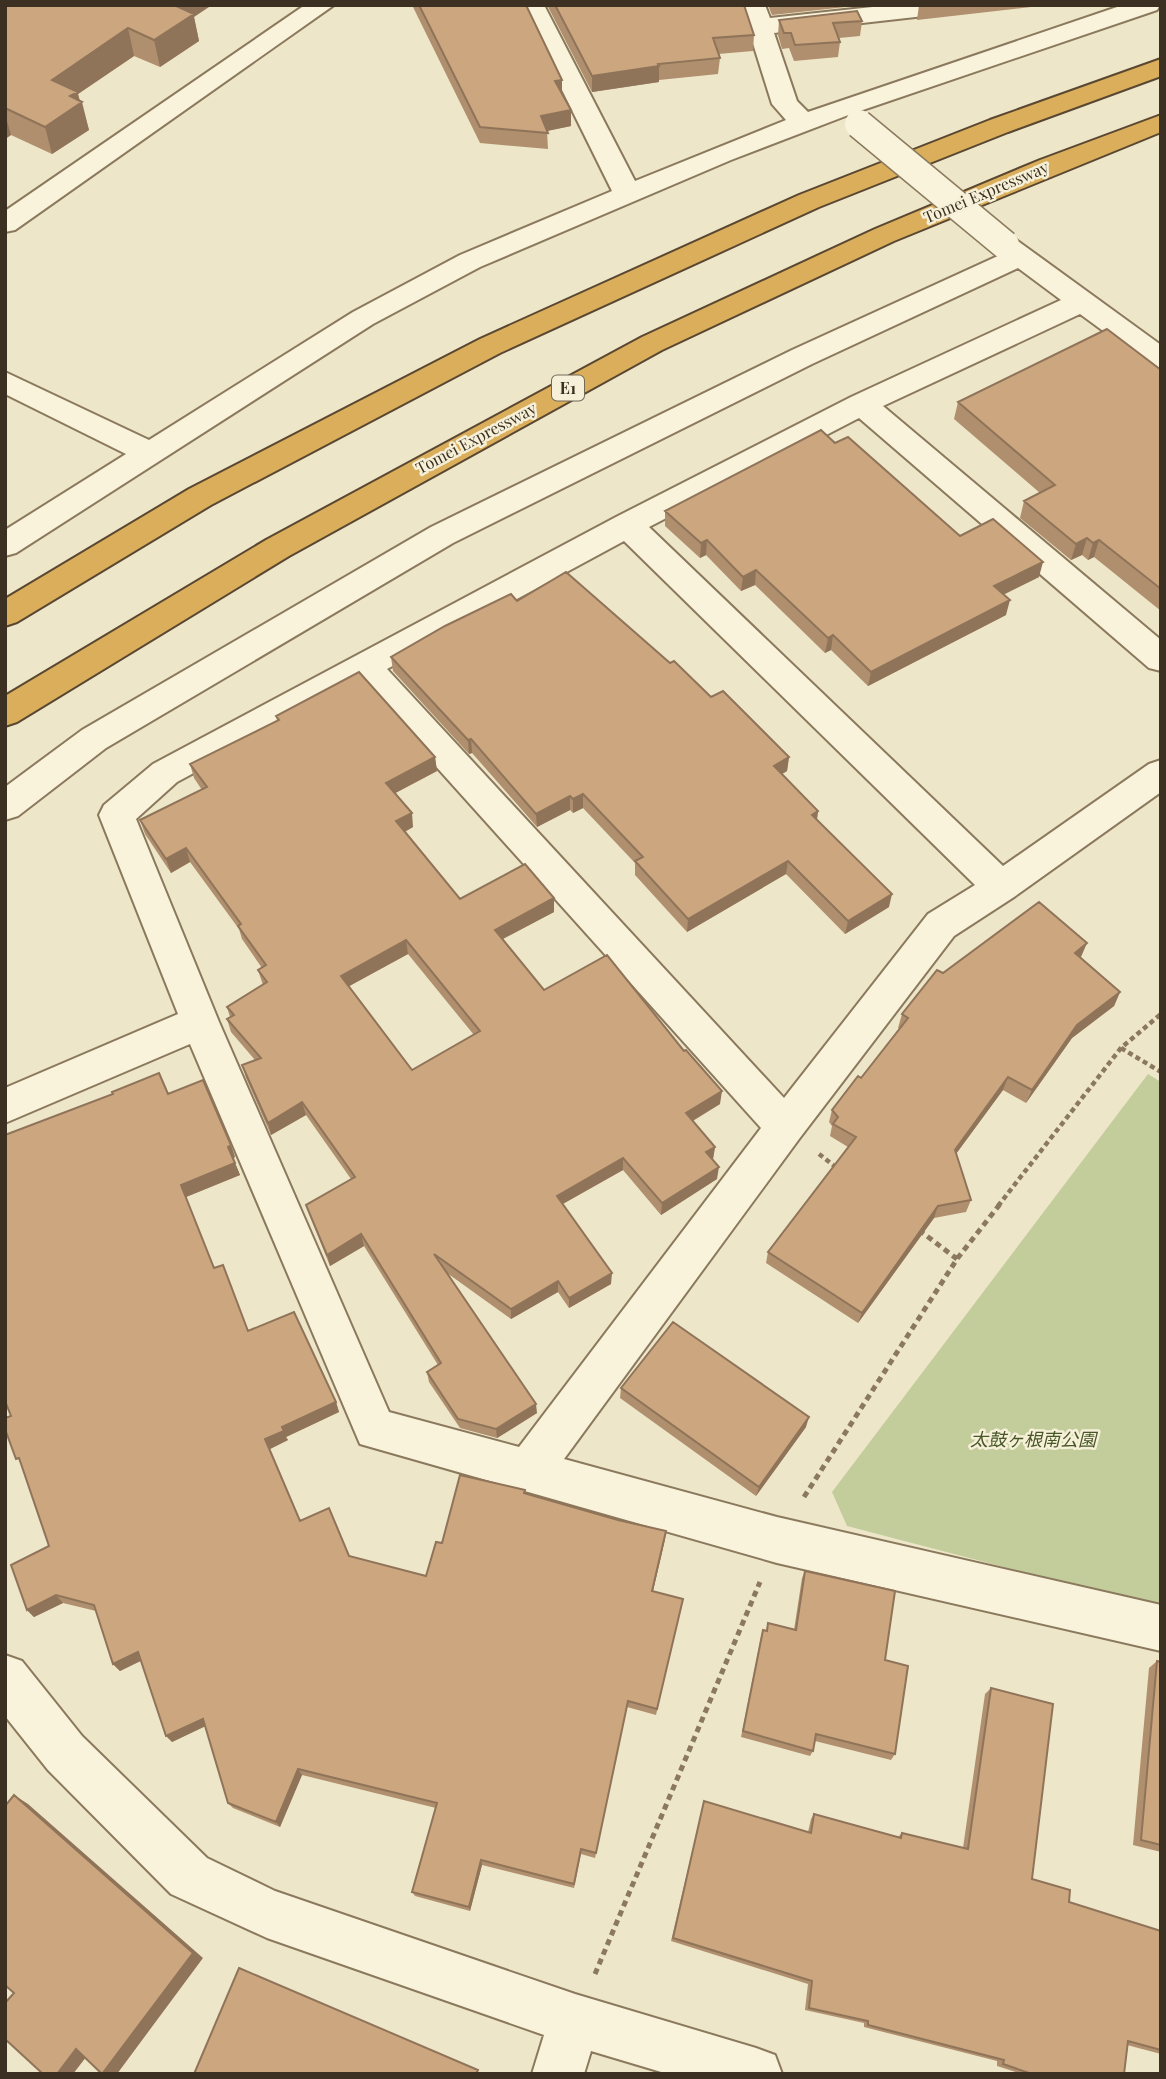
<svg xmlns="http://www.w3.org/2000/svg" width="1166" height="2079" font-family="'Playfair Display','Noto Sans JP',serif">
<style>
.green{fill:#c3cd9c}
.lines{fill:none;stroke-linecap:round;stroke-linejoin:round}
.minor-casing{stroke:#8b795d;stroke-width:4}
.highway-casing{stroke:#594731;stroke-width:4}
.path-far1{stroke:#8b795d;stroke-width:4.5;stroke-dasharray:5 3.5;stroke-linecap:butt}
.path{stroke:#8b795d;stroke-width:5;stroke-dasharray:6 4.5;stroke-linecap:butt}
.minor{fill:#f9f3dc;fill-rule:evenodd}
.highway{fill:#dbae5c;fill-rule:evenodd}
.minor-bridge-casing{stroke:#8b795d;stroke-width:31;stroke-linecap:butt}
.minor-bridge{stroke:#f9f3dc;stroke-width:28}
.wall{fill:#af8f6d;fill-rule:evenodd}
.shaded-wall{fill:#8f7459}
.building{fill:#cca67f;stroke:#8f7459;stroke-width:2;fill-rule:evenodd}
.labels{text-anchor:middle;stroke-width:5;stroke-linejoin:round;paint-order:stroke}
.far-street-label{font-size:16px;fill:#3b3021;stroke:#f6f0d8}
.shield{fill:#f6f0d8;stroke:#736a58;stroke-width:2}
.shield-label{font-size:16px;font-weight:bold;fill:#3b3021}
.park-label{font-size:18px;font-style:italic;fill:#475728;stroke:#f6f0d8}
</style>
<rect width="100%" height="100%" fill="#eee6c9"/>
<path class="green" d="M 1148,1074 L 1161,1082 L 1161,1608 L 847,1526 L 832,1492 Z"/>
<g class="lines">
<g class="minor-casing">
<path id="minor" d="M 305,5 L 334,5 L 15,230 L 5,232 L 5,211 Z
M 520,5 L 544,5 L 635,181 L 786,120 L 772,104 L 741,5 L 765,5 L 770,18 L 891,5 L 943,5 L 945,8 L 942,13 L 933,15 L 774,33 L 797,101 L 808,112 L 1123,5 L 1160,5 L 1157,10 L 851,114 L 731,160 L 480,267 L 373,324 L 16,553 L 5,556 L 5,530 L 126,454 L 5,394 L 5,372 L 149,440 L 353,312 L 460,255 L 612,191 Z
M 1005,236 L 1015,239 L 1161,345 L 1161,368 L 1151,366 L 1080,314 L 883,406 L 1161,640 L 1161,671 L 1149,668 L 859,418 L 649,527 L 1003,866 L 1149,764 L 1161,760 L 1161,792 L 1014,897 L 954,936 L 799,1139 L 564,1459 L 777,1517 L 1161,1605 L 1161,1651 L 777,1563 L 360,1444 L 190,1044 L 5,1123 L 5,1088 L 178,1014 L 99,815 L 104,805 L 153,764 L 616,517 L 851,397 L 1061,300 L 1018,268 L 812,364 L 453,543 L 106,748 L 18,816 L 5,820 L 5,787 L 82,730 L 431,527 L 792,350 L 1000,255 L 991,245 L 995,239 ZM 624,541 L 975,885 L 928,914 L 784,1098 L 387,669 ZM 361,683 L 761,1128 L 519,1447 L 389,1412 L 219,1022 L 136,819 L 177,782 Z
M 5,1655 L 22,1661 L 82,1736 L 207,1858 L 275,1891 L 575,1994 L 756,2048 L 775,2055 L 782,2074 L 668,2074 L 591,2051 L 584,2074 L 532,2074 L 544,2035 L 267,1938 L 171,1894 L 48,1770 L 5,1716 Z"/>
</g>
<g class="highway-casing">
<path id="highway" d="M 1161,59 L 1161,76 L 1008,132 L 819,207 L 500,353 L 211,505 L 17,622 L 5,626 L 5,599 L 189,489 L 480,339 L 799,195 L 990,120 Z
M 1161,115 L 1161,132 L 894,241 L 662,350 L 289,556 L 17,722 L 5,726 L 5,696 L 266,540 L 642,337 L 875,229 L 1040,160 Z"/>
</g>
<path class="path-far1" d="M 1121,1048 L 1161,1072
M 819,1154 L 837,1168
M 998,1206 L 1121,1048 L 1161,1014"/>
<path class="path" d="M 919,1230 L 957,1259
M 804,1497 L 957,1259 L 1000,1204
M 595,1974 L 760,1582"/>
<use href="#minor" class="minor"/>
<use href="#highway" class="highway"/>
<g class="minor-bridge-casing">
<path id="minor-bridge" d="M 859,124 L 1005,245"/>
</g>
<use href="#minor-bridge" class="minor-bridge"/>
</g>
<path class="wall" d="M 5,5 L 194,17 L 199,41 L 160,67 L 134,56 L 78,94 L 89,130 L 52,154 L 11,135 L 5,139 Z
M 412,5 L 526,5 L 562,94 L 571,126 L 547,131 L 548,149 L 480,143 Z
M 547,5 L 744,5 L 754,35 L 753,51 L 718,54 L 720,58 L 718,74 L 659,80 L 659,82 L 592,92 Z
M 768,5 L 864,5 L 772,15 Z
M 919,5 L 1048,5 L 917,20 Z
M 779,20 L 862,21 L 860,36 L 839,38 L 840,42 L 838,57 L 794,61 L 789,48 L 782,49 L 778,35 Z
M 1161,370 L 1161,611 L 1094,557 L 1088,560 L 1082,555 L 1071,560 L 1020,518 L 1024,501 L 1040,493 L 954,419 L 958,402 Z
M 835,443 L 960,536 L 1039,577 L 1003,595 L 1006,615 L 868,686 L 831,650 L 825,653 L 755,585 L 741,591 L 706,555 L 700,558 L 665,526 L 665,511 Z
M 517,601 L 670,663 L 711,697 L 789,757 L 787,771 L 782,774 L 818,811 L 817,820 L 889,907 L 845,934 L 786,874 L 687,932 L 635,875 L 635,863 L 583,808 L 573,813 L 570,810 L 537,827 L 472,753 L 469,754 L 393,671 L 391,657 Z
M 276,716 L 435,757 L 437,771 L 395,793 L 413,827 L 405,832 L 460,899 L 554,912 L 503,939 L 544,990 L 720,1104 L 693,1121 L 715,1147 L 713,1159 L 717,1179 L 661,1215 L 623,1170 L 563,1204 L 611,1284 L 569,1308 L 558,1292 L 511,1319 L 447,1273 L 537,1413 L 497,1438 L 460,1428 L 429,1382 L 427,1372 L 438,1365 L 364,1246 L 330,1266 L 310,1216 L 306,1205 L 351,1179 L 306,1115 L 271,1135 L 246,1078 L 242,1065 L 255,1060 L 231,1032 L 227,1019 L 230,1017 L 227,1007 L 263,985 L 258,970 L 262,968 L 242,939 L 239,929 L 190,862 L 171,873 L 145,834 L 140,820 L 202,790 L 194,778 L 190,764 L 277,721 ZM 408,954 L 474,1035 L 412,1070 L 349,986 Z
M 1081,957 L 1080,958 L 1120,992 L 1114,1006 L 1072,1038 L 1026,1103 L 1003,1090 L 956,1154 L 971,1200 L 966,1212 L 934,1218 L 858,1323 L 766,1263 L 768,1252 L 848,1147 L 830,1136 L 832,1126 L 829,1122 L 832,1110 L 861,1078 L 900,1029 L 898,1028 L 902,1014 L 943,973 Z
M 168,1094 L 231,1145 L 235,1157 L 233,1158 L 240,1175 L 186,1197 L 214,1268 L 248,1331 L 336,1402 L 339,1412 L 286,1437 L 288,1440 L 270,1449 L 300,1521 L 349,1556 L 426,1576 L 442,1543 L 525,1490 L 525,1493 L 665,1539 L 653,1591 L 683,1599 L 656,1715 L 627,1707 L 595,1858 L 581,1854 L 574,1888 L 482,1865 L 470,1911 L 415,1896 L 412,1892 L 436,1808 L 302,1775 L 280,1827 L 233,1808 L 228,1803 L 205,1726 L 172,1742 L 141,1661 L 120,1671 L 113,1664 L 96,1611 L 63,1603 L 34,1617 L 27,1610 L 49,1546 L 11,1416 Z
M 621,1388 L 806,1427 L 756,1496 L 620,1398 Z
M 805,1571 L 885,1660 L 895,1754 L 891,1760 L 815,1741 L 813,1751 L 810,1756 L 741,1737 L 761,1637 L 763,1630 L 766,1630 L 768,1623 L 794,1630 L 802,1578 Z
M 1157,1661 L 1161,1662 L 1161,1852 L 1133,1845 L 1149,1668 Z
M 991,1688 L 1032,1879 L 1069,1902 L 1161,1931 L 1161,2054 L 1127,2045 L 1124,2074 L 1022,2074 L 997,2066 L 997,2061 L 864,2027 L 864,2023 L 805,2010 L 808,1984 L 671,1941 L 704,1801 L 808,1832 L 811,1819 L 814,1814 L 898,1837 L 902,1833 L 963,1848 L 985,1694 Z"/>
<path class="shaded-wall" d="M 170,5 L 212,5 L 194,17 L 199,41 L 160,67 L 154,40 Z
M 128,28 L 134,56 L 78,94 L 80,103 L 82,102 L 89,130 L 52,154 L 45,127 L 52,80 Z
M 659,66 L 659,82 L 592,92 L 592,76 Z
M 562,80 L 562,96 L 555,81 Z
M 571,110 L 571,126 L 542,132 L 541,116 Z
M 5,114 L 11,135 L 5,139 Z
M 1087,538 L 1082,555 L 1071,560 L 1076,544 Z
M 707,540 L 706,555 L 700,558 L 701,543 Z
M 1099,540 L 1094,557 L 1088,560 L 1093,543 Z
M 1043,562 L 1039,577 L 990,601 L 994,586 Z
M 756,570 L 755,585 L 741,591 L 743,577 Z
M 1010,600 L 1006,615 L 868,686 L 871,672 Z
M 833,635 L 831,650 L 825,653 L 828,638 Z
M 471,739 L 472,753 L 469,754 L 468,740 Z
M 435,757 L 437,771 L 388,797 L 386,783 Z
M 789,757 L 787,771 L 772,780 L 774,766 Z
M 583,794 L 583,808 L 573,813 L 573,799 Z
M 570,796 L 570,810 L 537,827 L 536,814 Z
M 818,811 L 816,825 L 812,815 Z
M 412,813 L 413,827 L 398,835 L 396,821 Z
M 186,848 L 190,862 L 171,873 L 166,859 Z
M 788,861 L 786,874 L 687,932 L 688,919 Z
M 892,894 L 889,907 L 845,934 L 848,921 Z
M 554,898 L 554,912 L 495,943 L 495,930 Z
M 406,940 L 408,954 L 344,989 L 341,976 Z
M 1087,943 L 1081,957 L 1069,967 L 1075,953 Z
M 1120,992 L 1114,1006 L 1072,1038 L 1026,1103 L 1032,1090 L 1077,1025 Z
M 1008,1077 L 1003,1090 L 950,1162 L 955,1150 Z
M 722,1091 L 720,1104 L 685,1125 L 686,1113 Z
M 302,1102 L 306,1115 L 271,1135 L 268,1123 Z
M 231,1145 L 235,1157 L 232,1159 L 228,1147 Z
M 715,1147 L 713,1159 L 705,1164 L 706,1152 Z
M 623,1158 L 623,1170 L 557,1207 L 557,1196 Z
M 235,1163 L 240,1175 L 186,1197 L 181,1185 Z
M 719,1167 L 717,1179 L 661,1215 L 662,1203 Z
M 938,1206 L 934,1218 L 858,1323 L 862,1313 Z
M 361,1234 L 364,1246 L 330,1266 L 327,1255 Z
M 612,1273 L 611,1284 L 569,1308 L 569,1298 Z
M 558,1281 L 558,1292 L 511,1319 L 511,1309 Z
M 336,1402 L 339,1412 L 286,1437 L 288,1440 L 270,1449 L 265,1439 L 282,1427 Z
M 536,1404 L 537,1413 L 497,1438 L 496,1429 Z
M 809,1417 L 806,1427 L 756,1496 L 759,1487 Z
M 666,1531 L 665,1539 L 651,1599 L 652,1591 Z
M 56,1595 L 63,1603 L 34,1617 L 27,1610 Z
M 138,1652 L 144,1659 L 120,1671 L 113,1664 Z
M 203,1719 L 208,1725 L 172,1742 L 166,1736 Z
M 298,1769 L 302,1775 L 280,1827 L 276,1822 Z
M 14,1795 L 28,1804 L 203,1958 L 117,2074 L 102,2074 Z
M 481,1860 L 482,1865 L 470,1911 L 469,1907 Z
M 76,2049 L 90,2052 L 73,2074 L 57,2074 Z"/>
<path class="building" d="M 5,5 L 174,5 L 194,14 L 154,40 L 128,28 L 52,80 L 78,92 L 70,96 L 82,102 L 45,127 L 5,108 Z
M 419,5 L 526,5 L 562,80 L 555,81 L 571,110 L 541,116 L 548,133 L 480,127 Z
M 555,5 L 744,5 L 754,35 L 713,38 L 720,58 L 658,64 L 659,66 L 592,76 Z
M 857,11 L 862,21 L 833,23 L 840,42 L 795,45 L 791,33 L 784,33 L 779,20 Z
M 1107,329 L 1161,370 L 1161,589 L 1099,540 L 1093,543 L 1087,538 L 1076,544 L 1024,501 L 1055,485 L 958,402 Z
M 821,430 L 835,443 L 848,437 L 960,536 L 993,519 L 1043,562 L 994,586 L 1010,600 L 871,672 L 833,635 L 828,638 L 756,570 L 743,577 L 707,540 L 701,543 L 665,511 Z
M 566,572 L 670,663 L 674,661 L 711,697 L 723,691 L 789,757 L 774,766 L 818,811 L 812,815 L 892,894 L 848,921 L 788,861 L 688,919 L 635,861 L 643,857 L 583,794 L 573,799 L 570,796 L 536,814 L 471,739 L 468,740 L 391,657 L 445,626 L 511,594 L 517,601 Z
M 359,672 L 435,757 L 386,783 L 412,813 L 396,821 L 460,899 L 525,864 L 554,898 L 495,930 L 544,990 L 607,955 L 684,1051 L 686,1050 L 722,1091 L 686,1113 L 715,1147 L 706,1152 L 719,1167 L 662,1203 L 623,1158 L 557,1196 L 612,1273 L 569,1298 L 558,1281 L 511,1309 L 434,1254 L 536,1404 L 496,1429 L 458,1419 L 427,1372 L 441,1363 L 361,1234 L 327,1255 L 306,1205 L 355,1177 L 302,1102 L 268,1123 L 242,1065 L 261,1058 L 227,1019 L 234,1015 L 227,1007 L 267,982 L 258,970 L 266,965 L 238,926 L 241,924 L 186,848 L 166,859 L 140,820 L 207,787 L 190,764 L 279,720 L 276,716 ZM 406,940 L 480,1031 L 412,1070 L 341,976 Z
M 1039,902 L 1087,943 L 1075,953 L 1120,992 L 1077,1025 L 1032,1090 L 1008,1077 L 955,1150 L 971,1200 L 938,1206 L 862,1313 L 768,1252 L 856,1137 L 833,1124 L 838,1117 L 832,1110 L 858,1076 L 861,1078 L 908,1018 L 902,1014 L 937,970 L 943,973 Z
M 159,1073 L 168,1094 L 203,1080 L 231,1145 L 228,1147 L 235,1163 L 181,1185 L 214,1268 L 223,1265 L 248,1331 L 294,1312 L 336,1402 L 282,1427 L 284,1431 L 265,1439 L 300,1521 L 329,1508 L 349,1556 L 426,1576 L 436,1542 L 442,1543 L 460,1475 L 525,1490 L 524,1493 L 618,1520 L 666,1531 L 652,1591 L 683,1599 L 657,1709 L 628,1701 L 596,1853 L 581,1849 L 574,1884 L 481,1860 L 469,1907 L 412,1892 L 437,1803 L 298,1769 L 276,1822 L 228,1803 L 203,1719 L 166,1736 L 138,1652 L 113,1664 L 94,1605 L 56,1595 L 27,1610 L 11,1565 L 49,1546 L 19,1458 L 16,1459 L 5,1429 L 5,1418 L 11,1416 L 5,1401 L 5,1135 L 113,1094 L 112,1092 Z
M 673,1322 L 809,1417 L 759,1487 L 621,1388 Z
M 805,1571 L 895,1591 L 885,1660 L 908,1666 L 895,1754 L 816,1734 L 813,1751 L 743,1731 L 763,1630 L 767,1631 L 768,1623 L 796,1630 Z
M 1157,1661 L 1161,1662 L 1161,1845 L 1141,1840 Z
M 991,1688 L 1053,1704 L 1032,1879 L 1070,1890 L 1069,1902 L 1161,1931 L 1161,2050 L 1128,2041 L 1124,2074 L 1032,2074 L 1003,2064 L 1004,2060 L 868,2025 L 868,2021 L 809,2008 L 812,1981 L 673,1938 L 704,1801 L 811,1833 L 814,1814 L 901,1838 L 902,1833 L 968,1849 Z
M 14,1795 L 193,1953 L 102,2074 L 76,2049 L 57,2074 L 43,2074 L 5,2039 L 5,2003 L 14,1993 L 5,1985 L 5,1806 Z
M 239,1968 L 478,2070 L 476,2074 L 194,2074 Z"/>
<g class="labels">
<g class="far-street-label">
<text transform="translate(986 192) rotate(-23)" y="6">Tomei Expressway</text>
<text transform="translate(476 438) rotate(-28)" y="6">Tomei Expressway</text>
</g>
<rect class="shield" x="552" y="375.5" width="32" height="25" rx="5"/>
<g class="shield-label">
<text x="568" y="394">E1</text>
</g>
<g class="park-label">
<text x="1033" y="1446">太鼓ヶ根南公園</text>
</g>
</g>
<rect width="1166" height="2079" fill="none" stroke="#3b3021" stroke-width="14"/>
</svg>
